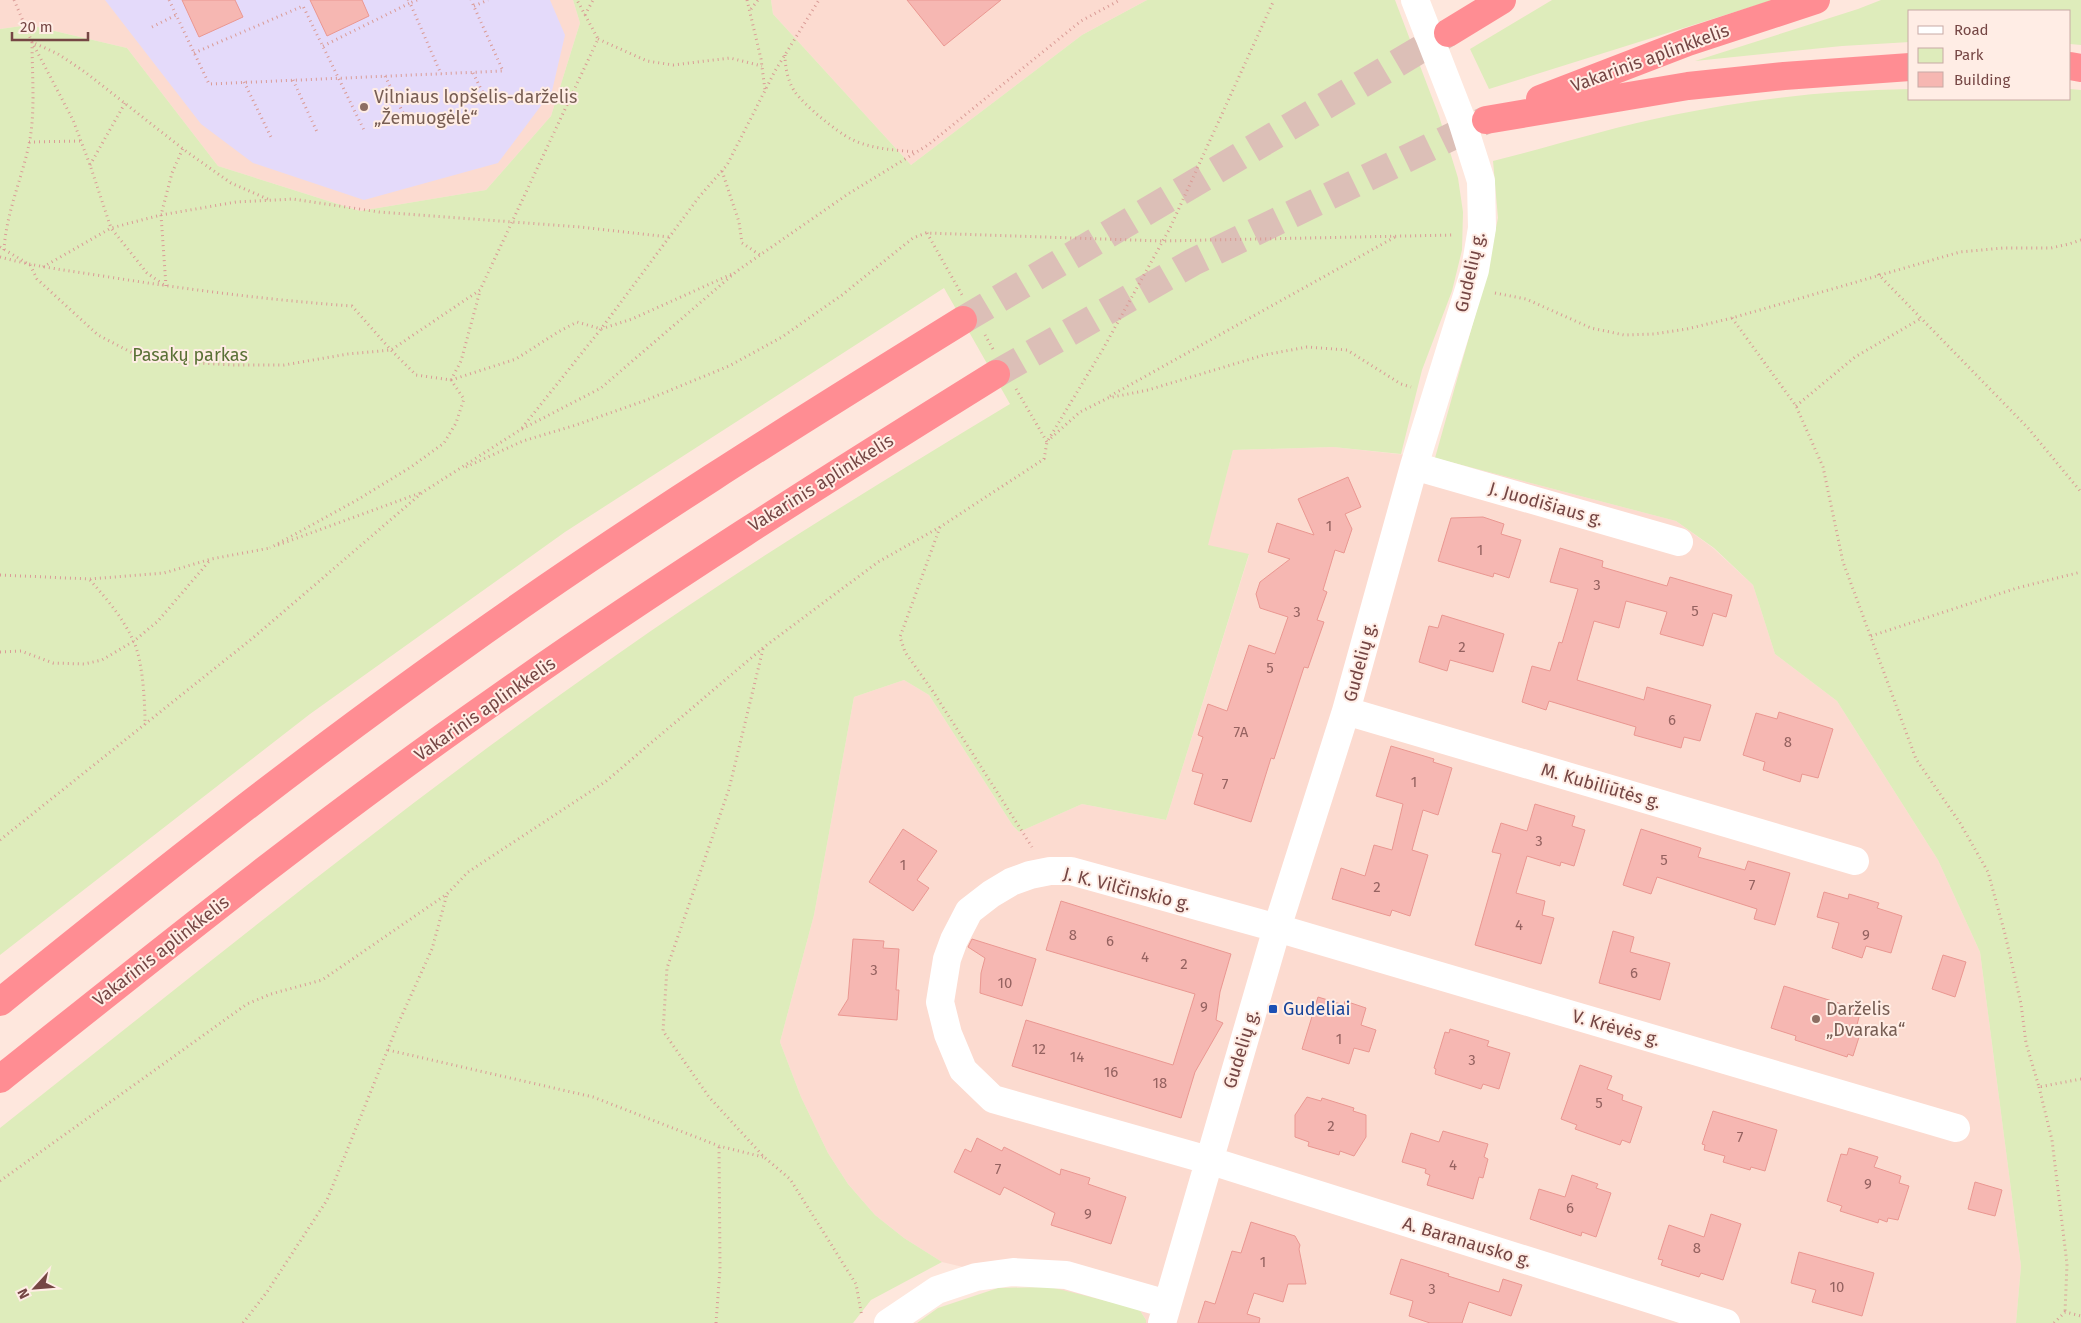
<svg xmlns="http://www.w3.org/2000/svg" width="2081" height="1323" font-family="'Fira Sans',sans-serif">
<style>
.residential{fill:#fcdbd0}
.education{fill:#e4dafa}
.green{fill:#deecbb}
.building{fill:#f6b7b2;stroke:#ea9791}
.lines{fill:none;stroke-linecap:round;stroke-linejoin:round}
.highway-tunnel{stroke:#dcbfb7;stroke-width:28;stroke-dasharray:28 14;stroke-linecap:butt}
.path{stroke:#da9b96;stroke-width:3;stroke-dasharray:1 4;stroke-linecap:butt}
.minor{stroke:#fff;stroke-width:28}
.highway{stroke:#ff8d93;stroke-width:28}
.education-dot{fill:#8d6e63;stroke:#ffede5;stroke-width:2}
.transit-dot{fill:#1a4fb4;stroke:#ffede5;stroke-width:2}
.labels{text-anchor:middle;stroke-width:4;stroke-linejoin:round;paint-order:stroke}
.number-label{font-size:15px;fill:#956260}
.street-label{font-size:18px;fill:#754644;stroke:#ffede5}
.education-label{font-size:18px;fill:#785e54;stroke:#ffede5;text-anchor:start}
.park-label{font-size:18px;fill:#5a7136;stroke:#ffede5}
.transit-label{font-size:18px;fill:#164399;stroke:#ffede5;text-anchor:start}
</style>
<rect width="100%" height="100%" fill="#fee7dd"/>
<path class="residential" d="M 0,0 L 573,0 L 580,23 L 551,116 L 486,190 L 360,211 L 218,166 L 127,48 L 29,25 L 0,29 Z
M 771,0 L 1147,0 L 1082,35 L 911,165 L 773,14 Z
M 1333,447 L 1435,458 L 1676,521 L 1713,548 L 1753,585 L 1775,654 L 1837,701 L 1938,860 L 1980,952 L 2021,1266 L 2016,1323 L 1146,1323 L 1146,1320 L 1139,1309 L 942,1262 L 904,1238 L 875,1215 L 848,1184 L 828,1153 L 801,1097 L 780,1042 L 814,915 L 854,697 L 904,680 L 929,695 L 1013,826 L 1019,832 L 1082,804 L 1166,820 L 1249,555 L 1207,546 L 1233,450 Z"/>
<path class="education" d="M 105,0 L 550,0 L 565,35 L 552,91 L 498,163 L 364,200 L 253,163 L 201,124 Z"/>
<path class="green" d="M 573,0 L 771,0 L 773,14 L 911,165 L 1082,35 L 1147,0 L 1395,0 L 1439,116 L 1458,178 L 1463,212 L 1462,250 L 1452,291 L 1422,370 L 1401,454 L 1333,447 L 1233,450 L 1208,545 L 1249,554 L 1166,820 L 1082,804 L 1019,832 L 1013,826 L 929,695 L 904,680 L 854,697 L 814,915 L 780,1042 L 801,1097 L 828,1153 L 848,1184 L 875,1215 L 904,1238 L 942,1262 L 871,1300 L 853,1323 L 0,1323 L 0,1128 C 203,968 403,804 615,656 C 743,566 876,485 1010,404 L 944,288 L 565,532 L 310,714 L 0,955 L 0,29 L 29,25 L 127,48 L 218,166 L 360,211 L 486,190 L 551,116 L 580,23 Z
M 1552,0 L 1773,0 L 1489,89 L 1470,49 Z
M 1881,0 L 2081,0 L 2081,45 L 2070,44 L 2070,11 L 1910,11 L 1910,42 L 1842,46 L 1695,61 L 1858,9 Z
M 1910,89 L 1910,99 L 2070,99 L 2070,89 L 2081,90 L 2081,1323 L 2016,1323 L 2021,1266 L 1980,952 L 1938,860 L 1837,701 L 1775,654 L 1753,585 L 1714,548 L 1676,521 L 1435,458 L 1487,273 L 1498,218 L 1493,161 C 1553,146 1613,127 1673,115 C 1751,99 1831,90 1910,89 Z
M 1050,1287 L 1139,1309 L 1146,1320 L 1146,1323 L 917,1323 L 938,1308 L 998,1288 Z"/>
<path class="building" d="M 182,0 L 235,0 L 243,17 L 199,37 Z
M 310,0 L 362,0 L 369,16 L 327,36 Z
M 907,0 L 1001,0 L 944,46 Z
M 1348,477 L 1361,507 L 1345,514 L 1352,529 L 1344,553 L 1335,550 L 1323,590 L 1327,592 L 1317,620 L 1324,622 L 1308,668 L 1304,667 L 1274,759 L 1271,758 L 1251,822 L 1194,804 L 1203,774 L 1192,771 L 1203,737 L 1198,735 L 1208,704 L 1227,711 L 1249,645 L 1275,654 L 1288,617 L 1260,608 L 1256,594 L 1260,582 L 1290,559 L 1268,552 L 1277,523 L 1314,535 L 1298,499 Z
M 1483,517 L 1504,524 L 1501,534 L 1521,540 L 1509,578 L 1494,573 L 1493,577 L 1438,561 L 1451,518 Z
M 1560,548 L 1603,561 L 1602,567 L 1667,586 L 1670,577 L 1732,595 L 1726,617 L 1713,613 L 1703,646 L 1660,634 L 1667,612 L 1626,601 L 1619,628 L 1594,621 L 1577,680 L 1644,700 L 1647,687 L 1711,705 L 1700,741 L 1684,737 L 1681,748 L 1634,735 L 1636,727 L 1549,701 L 1546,710 L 1522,702 L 1532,666 L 1550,671 L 1559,642 L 1562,643 L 1578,589 L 1550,582 Z
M 1442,615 L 1504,634 L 1493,672 L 1450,660 L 1447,671 L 1419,662 L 1429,626 L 1438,628 Z
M 1779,712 L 1833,729 L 1818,778 L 1802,774 L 1800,782 L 1763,770 L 1765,762 L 1743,755 L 1756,713 L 1777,719 Z
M 1391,746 L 1434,759 L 1433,762 L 1452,768 L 1438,815 L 1423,810 L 1412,850 L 1428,855 L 1410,916 L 1392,910 L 1390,916 L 1332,899 L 1341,868 L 1365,876 L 1374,845 L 1392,850 L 1403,804 L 1376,796 Z
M 1535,804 L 1575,816 L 1572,826 L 1585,830 L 1574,866 L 1561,862 L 1560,866 L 1527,856 L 1516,893 L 1545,901 L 1542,915 L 1554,918 L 1541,964 L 1475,945 L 1501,854 L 1492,852 L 1501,823 L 1527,831 Z
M 903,829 L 937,851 L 917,880 L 929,888 L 913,911 L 869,882 Z
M 1641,829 L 1701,848 L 1698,857 L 1745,870 L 1748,861 L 1790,873 L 1775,925 L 1754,919 L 1757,909 L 1657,877 L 1651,894 L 1623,885 Z
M 1824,892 L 1848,899 L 1849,894 L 1879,903 L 1877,908 L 1902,916 L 1891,953 L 1866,946 L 1862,958 L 1832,948 L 1839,923 L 1817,917 Z
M 1061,901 L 1231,954 L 1220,992 L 1216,1020 L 1223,1023 L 1195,1072 L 1181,1118 L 1012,1066 L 1026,1020 L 1173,1065 L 1195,994 L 1046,950 Z
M 1613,931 L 1634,937 L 1630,952 L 1670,963 L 1660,1000 L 1599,983 Z
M 853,939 L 884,941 L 883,948 L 899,949 L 896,990 L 899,990 L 897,1020 L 838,1015 L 848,999 Z
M 972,939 L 1036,959 L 1022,1006 L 980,993 L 981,973 L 985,958 L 968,947 Z
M 1943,955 L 1966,962 L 1955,997 L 1932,989 Z
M 1784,986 L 1861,1010 L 1855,1032 L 1860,1034 L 1853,1056 L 1848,1054 L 1847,1057 L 1795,1040 L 1796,1036 L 1771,1028 Z
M 1318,997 L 1344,1005 L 1345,1001 L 1366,1008 L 1361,1025 L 1376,1030 L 1369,1052 L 1354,1048 L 1349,1064 L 1302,1049 Z
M 1450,1029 L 1489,1041 L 1487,1046 L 1510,1053 L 1499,1089 L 1483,1084 L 1481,1089 L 1435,1074 L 1436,1069 L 1434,1068 L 1445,1032 L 1449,1033 Z
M 1580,1065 L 1612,1076 L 1607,1089 L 1623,1095 L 1622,1100 L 1642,1107 L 1630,1143 L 1622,1140 L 1620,1145 L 1575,1129 L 1577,1125 L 1561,1119 Z
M 1307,1097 L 1321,1101 L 1322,1098 L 1354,1108 L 1353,1111 L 1366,1115 L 1366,1137 L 1354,1156 L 1340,1151 L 1339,1155 L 1308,1146 L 1309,1142 L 1295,1137 L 1295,1115 Z
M 1713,1111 L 1777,1130 L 1765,1171 L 1751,1167 L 1750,1170 L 1723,1162 L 1725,1156 L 1704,1150 L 1705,1145 L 1702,1144 Z
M 1443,1131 L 1488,1144 L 1484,1157 L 1488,1159 L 1483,1178 L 1479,1177 L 1473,1199 L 1427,1185 L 1430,1175 L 1425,1173 L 1426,1169 L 1402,1162 L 1411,1133 L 1439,1142 Z
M 977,1138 L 1002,1151 L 1004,1147 L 1060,1175 L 1061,1169 L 1090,1178 L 1088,1184 L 1126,1197 L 1111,1244 L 1051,1225 L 1055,1213 L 1004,1187 L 1000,1195 L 954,1172 L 965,1149 L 971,1152 Z
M 1849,1148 L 1878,1157 L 1874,1167 L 1901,1176 L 1899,1183 L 1909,1186 L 1898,1220 L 1888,1218 L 1887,1222 L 1879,1219 L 1878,1223 L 1840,1211 L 1842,1206 L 1827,1201 L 1841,1154 L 1847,1155 Z
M 1572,1175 L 1598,1184 L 1596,1188 L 1611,1193 L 1596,1237 L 1582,1232 L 1581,1236 L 1530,1219 L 1539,1189 L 1565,1197 Z
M 1975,1182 L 2002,1190 L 1995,1216 L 1968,1209 Z
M 1711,1214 L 1741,1224 L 1723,1280 L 1701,1273 L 1699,1277 L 1661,1265 L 1663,1260 L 1658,1259 L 1669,1225 L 1704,1237 Z
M 1251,1222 L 1295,1236 L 1300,1245 L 1299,1249 L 1306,1284 L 1288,1284 L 1283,1302 L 1254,1293 L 1247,1314 L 1260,1318 L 1259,1323 L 1198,1323 L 1205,1301 L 1215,1304 L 1232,1251 L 1241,1253 Z
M 1799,1252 L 1874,1273 L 1862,1316 L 1812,1302 L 1816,1290 L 1791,1283 Z
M 1401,1259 L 1449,1274 L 1448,1276 L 1499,1292 L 1503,1279 L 1522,1285 L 1511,1316 L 1469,1302 L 1462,1323 L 1430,1323 L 1409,1316 L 1413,1301 L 1390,1294 Z"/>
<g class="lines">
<path class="highway-tunnel" d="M 963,320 L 1448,33
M 996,374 L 1193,262 L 1486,120"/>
<path class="path" d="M 14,0 L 32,42 L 73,120 L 90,165 L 111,228 L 147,273 L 164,285
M 169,0 L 209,84 L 503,71 L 471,0
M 417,0 L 410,3 L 441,74
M 747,0 L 761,59 L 765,90
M 474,6 L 488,0
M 751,9 L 758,0
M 585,15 L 593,0
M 152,27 L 176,15
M 598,39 L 647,61 L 673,65 L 730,58 L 762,66
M 323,46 L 410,3 L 408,0
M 194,53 L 303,6 L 364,130
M 785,55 C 785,67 788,82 795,92 C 804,105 837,132 851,139 C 871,149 894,150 916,152
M 473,73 L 485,97
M 385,76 L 409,125
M 293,80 L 318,134
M 244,82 L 271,137
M 29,142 L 81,141
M 90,165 L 125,103
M 722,171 L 739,222 L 742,243 L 760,255
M 927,233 L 962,295
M 0,247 L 30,265 L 37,279 L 98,335 L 146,360 L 234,365 L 284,365 L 348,354 L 391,350 L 480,290 L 598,39 L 577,0
M 4,250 C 6,215 20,183 28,149 C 36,115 32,77 32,42 L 58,54 L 85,72 L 187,152 L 231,183 L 270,200
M 0,257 C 36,267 72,271 109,277 C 191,290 269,300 352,306 L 391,350 L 416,375 L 451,380 L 464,399 L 456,423 L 444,443 L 411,467 L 357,500 L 270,548
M 43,267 L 111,228 L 161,215 L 236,202 L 293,199 L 379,212 L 580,227 L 669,237
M 1878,274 L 2028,428 L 2081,492
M 166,286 L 161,215 L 172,173 L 183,148
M 1495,293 L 1526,299 L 1591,328 L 1624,335 L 1654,334 L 1687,329 L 1732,318 L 1960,252 L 2003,248 L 2051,248 L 2069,244 L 2081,240
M 1732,318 L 1796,406 L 1823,467 L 1843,562 L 1916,759 L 1960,823 L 1988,872 L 2005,934 L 2021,1004 L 2026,1043 L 2039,1087 L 2081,1079
M 985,335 L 993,349
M 451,380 L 516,359 L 558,332 L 577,322 L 601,329 L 632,319 L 732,274
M 451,380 L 461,361 L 480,291
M 1016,389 L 1047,442
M 1110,396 L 1395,237
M 1796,406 L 1855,357 L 1920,319
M 522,428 L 601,329 L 699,197 L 727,165 L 775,71 L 819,0
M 1051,438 L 1080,412 L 1108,398 L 1148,390 L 1264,355 L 1307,347 L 1347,350 L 1401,384 L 1411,387
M 466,467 L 523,441 L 576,425 L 644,401 L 729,366 L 782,337 L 842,295 L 913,238 L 926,233 L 1162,241 L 1454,235
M 940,527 L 900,637 L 905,652 L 934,693 L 1032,847
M 278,545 L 420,493
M 0,575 L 90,579 L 164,573 L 211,559 L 270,548
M 90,580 C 106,598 123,618 133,640 C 143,660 145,703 145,725
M 1871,636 L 2017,588 L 2081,572
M 763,649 L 729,789 L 667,968 L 663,1031 L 709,1097 L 764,1157 L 790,1179 L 856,1284 L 862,1317
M 0,652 L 21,651 L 53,663 L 84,664 L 102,660 L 134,641 L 158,621 L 211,559
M 0,840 L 254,637 L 423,492 L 520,430 L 601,388 L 737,271 L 848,194 L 928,145 L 1081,21 L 1120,0
M 388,1050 L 593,1097 L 719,1146 L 763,1157
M 2039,1087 L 2052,1140 L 2067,1264 L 2065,1312
M 0,1181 L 247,1004 L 271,994 L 322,980 L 447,894 L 468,872 L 605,782 L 764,647 L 878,562 L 940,527 L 1044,459 L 1047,442 L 1103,349 L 1170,228 L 1274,0
M 243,1323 L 267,1292 L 327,1200 L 398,1024 L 432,949 L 447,894
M 716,1323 L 720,1269 L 719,1146
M 2054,1323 L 2065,1312 L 2081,1316"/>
<path class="minor" d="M 1414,466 L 1679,542
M 1346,711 L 1855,861
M 888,1323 L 937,1290 L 976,1277 L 1013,1272 L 1066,1275 L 1167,1304
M 1162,1323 L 1277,928 L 1346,711 L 1414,466 L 1475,270 L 1482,228 L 1481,181 L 1461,118 L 1415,0
M 1726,1323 L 1208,1160 L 993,1099 L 963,1070 L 948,1034 L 940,1002 L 947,959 L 954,940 L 969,911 L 991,894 L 1011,882 L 1030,875 L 1050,871 L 1071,871 L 1277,928 L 1956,1128"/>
<path class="highway" d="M 1448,33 L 1502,0
M 2070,66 L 2081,68
M 1540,99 L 1688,42 L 1816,0
M 1486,120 L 1688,86 L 1784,76 L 1910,67
M 0,1002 C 152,879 306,757 466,644 C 627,529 795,424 963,320
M 0,1079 C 163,949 326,818 497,699 C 659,585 827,479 996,374"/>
</g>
<g class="education-dot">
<circle cx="364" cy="107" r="5"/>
<circle cx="1816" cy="1019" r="5"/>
</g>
<rect class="transit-dot" x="1268" y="1004" width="10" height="10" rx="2.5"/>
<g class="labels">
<g class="number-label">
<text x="1329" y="531">1</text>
<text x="1480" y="555">1</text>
<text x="1597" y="590">3</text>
<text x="1695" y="616">5</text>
<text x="1297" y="617">3</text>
<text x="1462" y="652">2</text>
<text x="1270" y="673">5</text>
<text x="1672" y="725">6</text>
<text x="1241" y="737">7A</text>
<text x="1788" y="747">8</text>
<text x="1414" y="787">1</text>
<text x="1225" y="789">7</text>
<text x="1539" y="846">3</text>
<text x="1664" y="865">5</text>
<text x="903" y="870">1</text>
<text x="1752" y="890">7</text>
<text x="1377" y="892">2</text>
<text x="1519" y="930">4</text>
<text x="1073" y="940">8</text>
<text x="1866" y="940">9</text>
<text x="1110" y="946">6</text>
<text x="1145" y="962">4</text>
<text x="1184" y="969">2</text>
<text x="874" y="975">3</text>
<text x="1634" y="978">6</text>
<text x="1005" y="988">10</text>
<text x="1204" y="1012">9</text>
<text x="1339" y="1044">1</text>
<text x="1039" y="1054">12</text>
<text x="1077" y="1062">14</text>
<text x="1472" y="1065">3</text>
<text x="1111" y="1077">16</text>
<text x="1160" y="1088">18</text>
<text x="1599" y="1108">5</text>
<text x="1331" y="1131">2</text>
<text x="1740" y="1142">7</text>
<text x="1453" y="1170">4</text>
<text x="998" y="1174">7</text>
<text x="1868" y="1189">9</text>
<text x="1570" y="1213">6</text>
<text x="1088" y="1219">9</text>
<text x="1697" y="1253">8</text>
<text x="1263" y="1267">1</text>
<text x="1837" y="1292">10</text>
<text x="1432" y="1294">3</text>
</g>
<g class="street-label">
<text transform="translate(1650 58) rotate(-20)" y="6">Vakarinis aplinkkelis</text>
<text transform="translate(1470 272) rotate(-77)" y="6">Gudelių g.</text>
<text transform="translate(821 483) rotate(-32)" y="6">Vakarinis aplinkkelis</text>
<text transform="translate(1546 504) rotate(16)" y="6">J. Juodišiaus g.</text>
<text transform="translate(1360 662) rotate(-75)" y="6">Gudelių g.</text>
<text transform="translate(485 709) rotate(-35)" y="6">Vakarinis aplinkkelis</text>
<text transform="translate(1601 786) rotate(16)" y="6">M. Kubiliūtės g.</text>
<text transform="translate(1127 889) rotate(14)" y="6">J. K. Vilčinskio g.</text>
<text transform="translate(161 951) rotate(-38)" y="6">Vakarinis aplinkkelis</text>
<text transform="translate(1616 1028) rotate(16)" y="6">V. Krėvės g.</text>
<text transform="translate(1241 1049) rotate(-73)" y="6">Gudelių g.</text>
<text transform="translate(1467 1242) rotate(17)" y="6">A. Baranausko g.</text>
</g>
<g class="education-label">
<text x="374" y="103">Vilniaus lopšelis-darželis<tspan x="374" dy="21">„Žemuogėlė“</tspan></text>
<text x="1826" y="1015">Darželis<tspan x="1826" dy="21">„Dvaraka“</tspan></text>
</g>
<g class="park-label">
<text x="190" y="361">Pasakų parkas</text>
</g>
<g class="transit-label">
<text x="1283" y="1015">Gudeliai</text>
</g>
</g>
<rect x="1908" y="10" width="162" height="90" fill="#ffede5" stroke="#c8aaa5"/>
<rect x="1918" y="26" width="25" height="8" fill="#ffffff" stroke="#c8aaa5"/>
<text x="1954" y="35" font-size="15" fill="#754644">Road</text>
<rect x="1918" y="48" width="25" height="15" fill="#deecbb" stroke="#c8aaa5"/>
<text x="1954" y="60" font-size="15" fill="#754644">Park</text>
<rect x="1918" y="72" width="25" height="15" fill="#f6b7b2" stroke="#c8aaa5"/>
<text x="1954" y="85" font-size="15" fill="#754644">Building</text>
<g transform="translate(35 1288) rotate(244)" stroke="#ffede5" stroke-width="4" paint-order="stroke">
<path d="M0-4L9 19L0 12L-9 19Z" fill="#754644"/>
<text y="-8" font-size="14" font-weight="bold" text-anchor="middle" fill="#754644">N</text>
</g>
<path d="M12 32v8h76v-8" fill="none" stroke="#754644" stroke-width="2.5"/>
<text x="20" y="32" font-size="15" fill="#754644" stroke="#ffede5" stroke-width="4" paint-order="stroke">20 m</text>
</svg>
